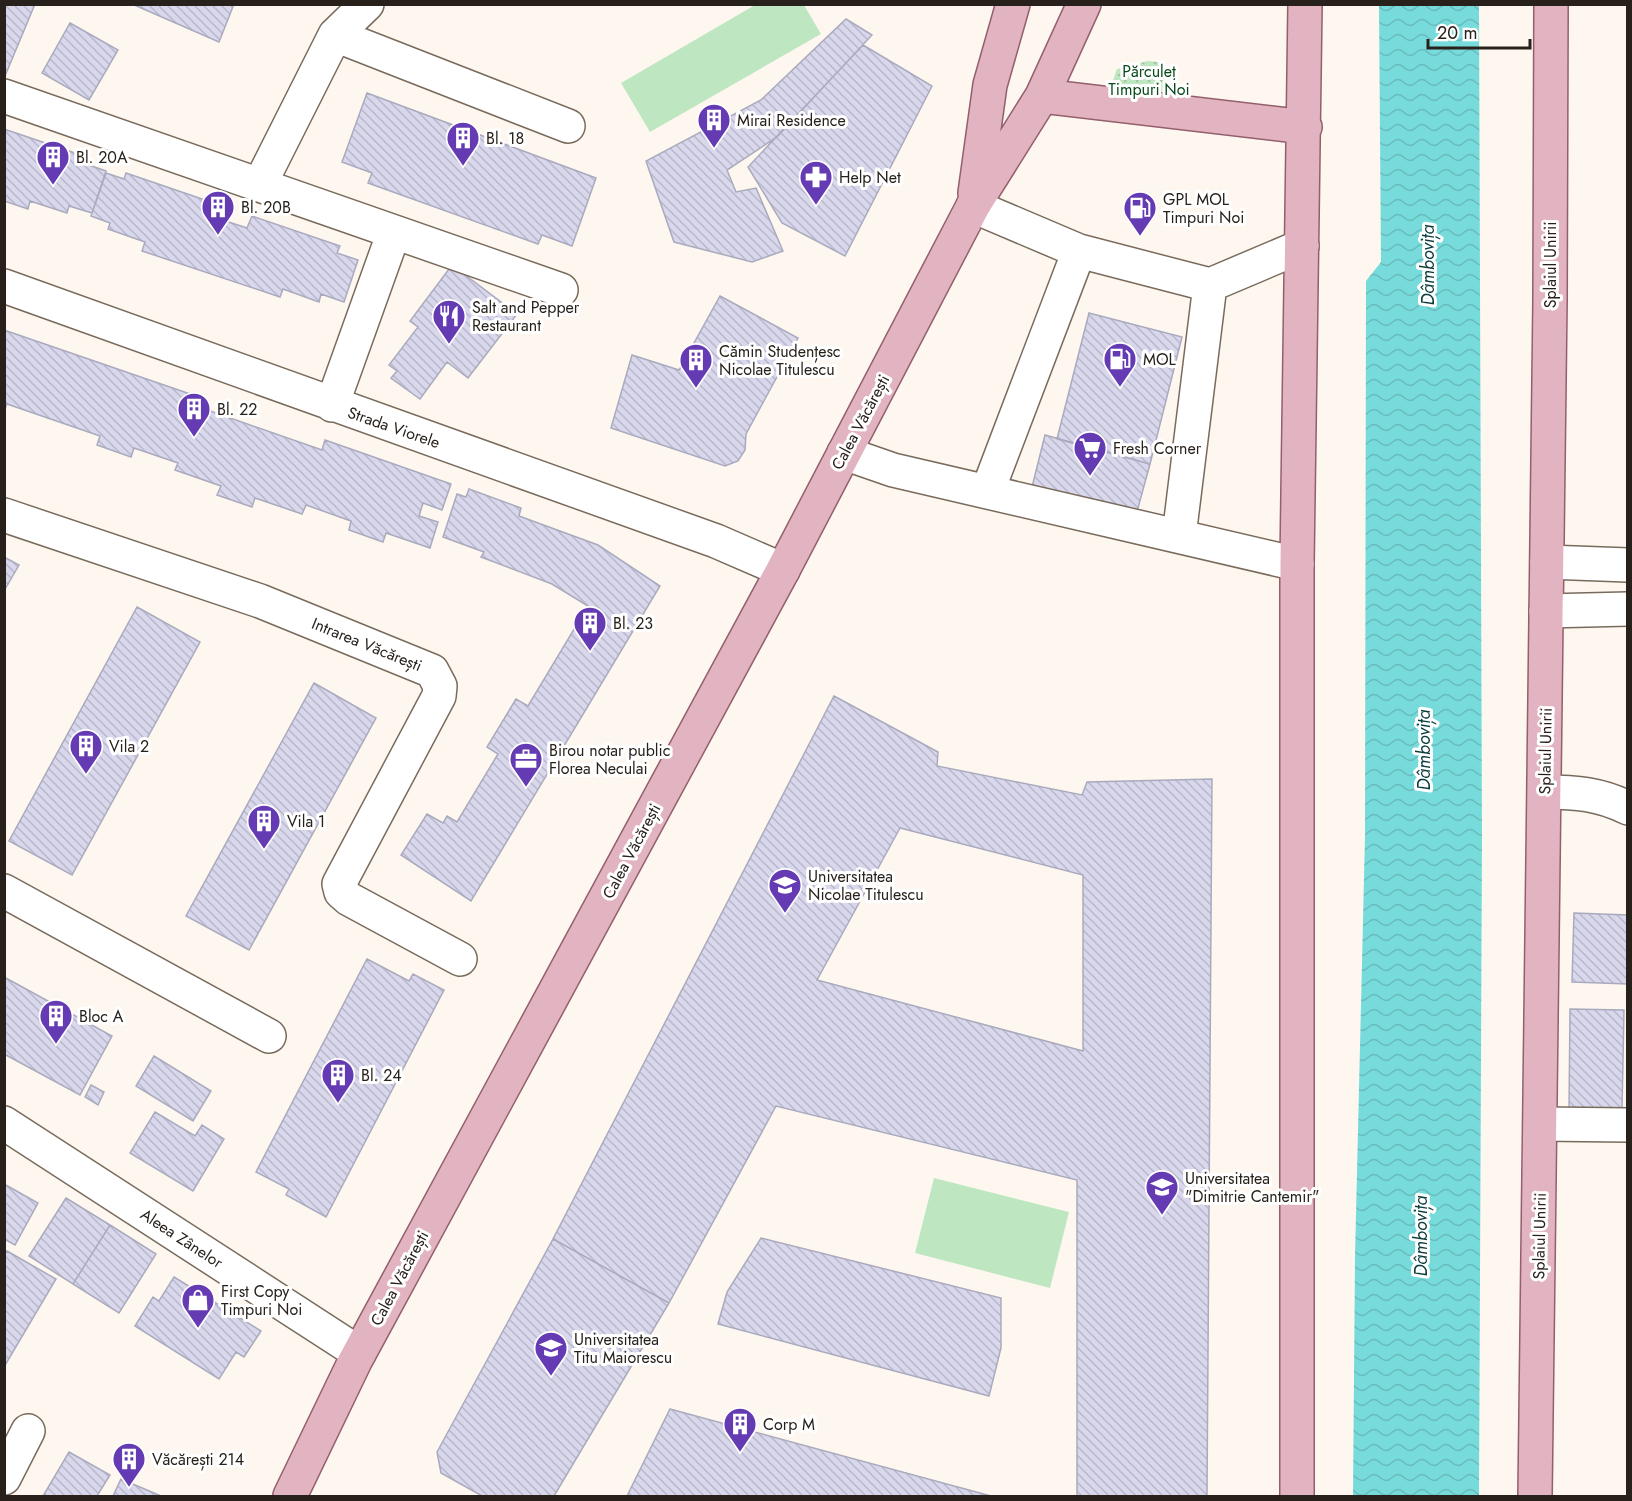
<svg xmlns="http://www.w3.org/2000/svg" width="1632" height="1501" font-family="Jost,sans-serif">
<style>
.grass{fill:#bee7c1}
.park{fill:url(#park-dots)}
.water{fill:url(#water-waves)}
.building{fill:url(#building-back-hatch);stroke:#aaaabe;stroke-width:1.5;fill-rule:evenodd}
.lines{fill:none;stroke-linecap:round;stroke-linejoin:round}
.minor-casing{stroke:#796b5c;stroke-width:36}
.major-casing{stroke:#945f6c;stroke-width:36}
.minor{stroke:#fff;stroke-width:33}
.major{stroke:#e2b3c1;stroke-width:33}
.labels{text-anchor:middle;stroke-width:6;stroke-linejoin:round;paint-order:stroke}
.park-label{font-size:16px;fill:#09491a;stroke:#fff}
.poi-label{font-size:16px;fill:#28211b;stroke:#fff;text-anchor:start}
.street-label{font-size:16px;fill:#28211b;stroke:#fff}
.water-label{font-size:18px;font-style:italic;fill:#0c3c3c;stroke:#fff}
</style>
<defs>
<pattern id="park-dots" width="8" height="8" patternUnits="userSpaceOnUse" patternTransform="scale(1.5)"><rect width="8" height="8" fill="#bee7c1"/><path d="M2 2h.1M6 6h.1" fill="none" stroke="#a3c6a5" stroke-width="1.8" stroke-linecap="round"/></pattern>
<pattern id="water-waves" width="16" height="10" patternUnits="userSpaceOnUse" patternTransform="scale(1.5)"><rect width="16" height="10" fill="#78dbdb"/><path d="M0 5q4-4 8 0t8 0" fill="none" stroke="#68bcbb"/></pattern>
<pattern id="building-back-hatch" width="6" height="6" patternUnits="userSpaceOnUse" patternTransform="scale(1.5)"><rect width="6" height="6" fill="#d8d7ec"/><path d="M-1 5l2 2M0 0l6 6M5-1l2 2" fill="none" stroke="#b9b8ca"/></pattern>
</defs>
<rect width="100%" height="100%" fill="#fef7f0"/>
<path class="grass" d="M 755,5 L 804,5 L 821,34 L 650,132 L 621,83 Z
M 934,1178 L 1069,1212 L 1050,1288 L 915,1253 Z"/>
<path class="park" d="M 1148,61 L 1158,62 L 1169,69 L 1166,102 L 1109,92 L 1117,69 Z"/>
<path class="water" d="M 1379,5 L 1479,5 L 1482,837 L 1479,1496 L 1353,1496 L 1355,1257 L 1365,836 L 1366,281 L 1381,262 Z"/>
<path class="building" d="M 4,4 L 35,4 L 5,76 L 4,76 Z
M 132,4 L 234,4 L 219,42 Z
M 846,19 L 872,35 L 777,137 L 727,170 L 736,192 L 756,188 L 783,251 L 752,262 L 674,242 L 646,161 L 761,100 Z
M 70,23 L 118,50 L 89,100 L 42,73 Z
M 863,45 L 932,86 L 845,256 L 782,223 L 748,167 Z
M 367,93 L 596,178 L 572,246 L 542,235 L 538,244 L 368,183 L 372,173 L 342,162 Z
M 4,129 L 87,157 L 86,164 L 106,171 L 92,213 L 69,206 L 67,213 L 30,201 L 28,209 L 4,201 Z
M 106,173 L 124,179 L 126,173 L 208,201 L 204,214 L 247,228 L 252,216 L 340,246 L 337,253 L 358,260 L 344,302 L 321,294 L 319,302 L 283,289 L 280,297 L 142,251 L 145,242 L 108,229 L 110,223 L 91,216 Z
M 452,265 L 517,314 L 468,378 L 447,362 L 420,399 L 391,378 L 397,371 L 389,365 L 418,327 L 410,321 Z
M 720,296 L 798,338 L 746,434 L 745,450 L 738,461 L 725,466 L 611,428 L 632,355 L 679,370 Z
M 1089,313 L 1182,337 L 1150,464 L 1057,439 Z
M 4,330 L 196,396 L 193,405 L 322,450 L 325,440 L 451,484 L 442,510 L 423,503 L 419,516 L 438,522 L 430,548 L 386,533 L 383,542 L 349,530 L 351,521 L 306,505 L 302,514 L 255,498 L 252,507 L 217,495 L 221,486 L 175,470 L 178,463 L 134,448 L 131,457 L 97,445 L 100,436 L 7,404 L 4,411 Z
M 1045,435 L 1150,464 L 1135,519 L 1031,491 Z
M 469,489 L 521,508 L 519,516 L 598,545 L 660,586 L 471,901 L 401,855 L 427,814 L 443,823 L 447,816 L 457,822 L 498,754 L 487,747 L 516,699 L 528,706 L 588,606 L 552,584 L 481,557 L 484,552 L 443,537 L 457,494 L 466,497 Z
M 4,557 L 19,565 L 4,591 Z
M 137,607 L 200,642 L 72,875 L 9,841 Z
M 314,683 L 376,718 L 249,950 L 186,916 Z
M 834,696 L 938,752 L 937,766 L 1082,795 L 1087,782 L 1212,779 L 1207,1496 L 1077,1496 L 1077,1180 L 776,1106 L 669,1303 L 553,1239 ZM 900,828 L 1083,875 L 1083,1051 L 817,980 Z
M 1574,913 L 1628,915 L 1628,984 L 1572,982 Z
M 367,959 L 409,981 L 413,974 L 444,990 L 326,1217 L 286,1195 L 289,1189 L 256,1172 Z
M 4,977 L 112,1036 L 80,1095 L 4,1054 Z
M 1570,1009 L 1624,1010 L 1622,1110 L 1569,1109 Z
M 154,1056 L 211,1091 L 193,1121 L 136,1086 Z
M 91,1085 L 104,1092 L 98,1105 L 85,1097 Z
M 155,1112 L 195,1136 L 202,1125 L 224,1139 L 193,1191 L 130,1153 Z
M 4,1184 L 38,1203 L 15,1245 L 4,1239 Z
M 66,1198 L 110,1225 L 73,1284 L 29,1256 Z
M 110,1225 L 156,1254 L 119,1313 L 73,1284 Z
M 761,1238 L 1001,1298 L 1001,1348 L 989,1396 L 718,1324 L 727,1292 Z
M 553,1239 L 669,1303 L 554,1496 L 482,1496 L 441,1473 L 437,1452 Z
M 7,1251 L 56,1279 L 4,1367 L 4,1255 Z
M 174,1277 L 261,1331 L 244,1357 L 236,1352 L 219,1379 L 135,1326 L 153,1297 L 159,1301 Z
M 670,1409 L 991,1496 L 627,1496 Z
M 69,1452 L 110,1475 L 97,1496 L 43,1496 Z
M 121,1479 L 161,1496 L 113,1496 Z"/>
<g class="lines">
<g class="minor-casing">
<path id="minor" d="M 335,35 L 568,126
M 4,96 L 561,290
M 260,184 L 335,35 L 367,4
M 973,206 L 1079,251 L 1210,285 L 1302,246
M 4,286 L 716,541 L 783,570
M 332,405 L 394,232
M 844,453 L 893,470 L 1297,564
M 988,490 L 1079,251
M 4,515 L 260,601 L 432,671 L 440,686 L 439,696 L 339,884 L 341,892 L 349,899 L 460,959
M 1179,536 L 1210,285
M 1547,562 L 1628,565
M 1546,611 L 1628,609
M 1545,792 C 1576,792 1600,794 1628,808
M 4,891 L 269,1036
M 4,1123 L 359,1353
M 1541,1124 L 1628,1125
M 4,1478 L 28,1431"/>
</g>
<g class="major-casing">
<path id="major" d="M 1042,96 L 1305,127
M 975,193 L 990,85 L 1013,4
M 290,1496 L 355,1361 L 783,570 L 973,206 L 1042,96 L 1084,4
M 1297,1496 L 1297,564 L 1305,4
M 1535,1496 L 1550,300 L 1551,4"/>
</g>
<use href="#minor" class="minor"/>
<use href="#major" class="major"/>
</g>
<defs>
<g id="building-pin" transform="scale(1.725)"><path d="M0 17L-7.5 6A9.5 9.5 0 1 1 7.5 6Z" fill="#643bb3" stroke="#fff"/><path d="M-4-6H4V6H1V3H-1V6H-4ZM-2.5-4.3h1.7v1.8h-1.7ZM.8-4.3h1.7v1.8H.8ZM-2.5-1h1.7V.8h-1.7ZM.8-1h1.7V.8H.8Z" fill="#fff"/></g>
<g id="pharmacy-pin" transform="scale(1.725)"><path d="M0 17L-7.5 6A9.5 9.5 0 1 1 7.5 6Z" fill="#643bb3" stroke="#fff"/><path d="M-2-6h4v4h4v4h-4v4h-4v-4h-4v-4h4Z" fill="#fff"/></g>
<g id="fuel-pin" transform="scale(1.725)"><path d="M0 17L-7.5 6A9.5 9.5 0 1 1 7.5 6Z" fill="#643bb3" stroke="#fff"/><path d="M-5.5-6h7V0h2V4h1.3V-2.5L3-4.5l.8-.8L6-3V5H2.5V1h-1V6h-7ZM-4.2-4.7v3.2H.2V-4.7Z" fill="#fff"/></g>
<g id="restaurant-pin" transform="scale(1.725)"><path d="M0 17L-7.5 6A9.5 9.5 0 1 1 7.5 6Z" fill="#643bb3" stroke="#fff"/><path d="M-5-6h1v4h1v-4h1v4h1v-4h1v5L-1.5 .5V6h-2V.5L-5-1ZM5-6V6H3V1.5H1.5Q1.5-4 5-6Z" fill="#fff"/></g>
<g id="supermarket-pin" transform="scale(1.725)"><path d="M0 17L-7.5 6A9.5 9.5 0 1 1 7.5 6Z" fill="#643bb3" stroke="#fff"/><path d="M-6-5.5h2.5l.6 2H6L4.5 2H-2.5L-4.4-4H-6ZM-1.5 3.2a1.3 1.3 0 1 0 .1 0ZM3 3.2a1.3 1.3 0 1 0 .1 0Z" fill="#fff"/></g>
<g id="office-pin" transform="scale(1.725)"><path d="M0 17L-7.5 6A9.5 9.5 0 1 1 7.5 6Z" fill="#643bb3" stroke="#fff"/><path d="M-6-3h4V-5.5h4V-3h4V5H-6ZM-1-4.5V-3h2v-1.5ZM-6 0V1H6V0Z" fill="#fff"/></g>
<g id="university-pin" transform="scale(1.725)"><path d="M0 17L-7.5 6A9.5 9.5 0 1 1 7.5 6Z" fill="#643bb3" stroke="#fff"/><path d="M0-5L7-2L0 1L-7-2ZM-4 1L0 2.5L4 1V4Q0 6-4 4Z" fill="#fff"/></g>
<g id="shop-pin" transform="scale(1.725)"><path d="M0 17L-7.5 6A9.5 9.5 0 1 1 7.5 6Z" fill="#643bb3" stroke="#fff"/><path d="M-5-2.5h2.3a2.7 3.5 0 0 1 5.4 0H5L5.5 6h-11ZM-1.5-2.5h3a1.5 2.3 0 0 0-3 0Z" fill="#fff"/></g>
</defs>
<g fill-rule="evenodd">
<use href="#building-pin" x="714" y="120"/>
<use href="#building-pin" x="463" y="138"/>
<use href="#building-pin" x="53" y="157"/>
<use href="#pharmacy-pin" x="816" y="177"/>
<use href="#building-pin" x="218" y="207"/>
<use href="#fuel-pin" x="1140" y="208"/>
<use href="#restaurant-pin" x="449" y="316"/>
<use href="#fuel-pin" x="1120" y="359"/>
<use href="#building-pin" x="696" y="360"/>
<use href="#building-pin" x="194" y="409"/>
<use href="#supermarket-pin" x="1090" y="448"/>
<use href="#building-pin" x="590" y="623"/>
<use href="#building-pin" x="86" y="746"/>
<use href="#office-pin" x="526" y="759"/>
<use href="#building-pin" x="264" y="821"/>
<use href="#university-pin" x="785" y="885"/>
<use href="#building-pin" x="56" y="1016"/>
<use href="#building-pin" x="338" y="1075"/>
<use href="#university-pin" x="1162" y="1187"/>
<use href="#shop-pin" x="198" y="1300"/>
<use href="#university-pin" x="551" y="1348"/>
<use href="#building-pin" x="740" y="1424"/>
<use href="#building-pin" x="129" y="1459"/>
</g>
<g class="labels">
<g class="park-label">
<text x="1149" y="77">Părculeț<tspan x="1149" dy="18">Timpuri Noi</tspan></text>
</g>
<g class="poi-label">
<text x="737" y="126">Mirai Residence</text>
<text x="486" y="144">Bl. 18</text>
<text x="76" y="163">Bl. 20A</text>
<text x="839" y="183">Help Net</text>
<text x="1163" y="205">GPL MOL<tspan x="1163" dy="18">Timpuri Noi</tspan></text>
<text x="241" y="213">Bl. 20B</text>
<text x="472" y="313">Salt and Pepper<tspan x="472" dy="18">Restaurant</tspan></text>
<text x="719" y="357">Cămin Studențesc<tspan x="719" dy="18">Nicolae Titulescu</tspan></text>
<text x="1143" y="365">MOL</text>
<text x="217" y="415">Bl. 22</text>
<text x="1113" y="454">Fresh Corner</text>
<text x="613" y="629">Bl. 23</text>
<text x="109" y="752">Vila 2</text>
<text x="549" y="756">Birou notar public<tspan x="549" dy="18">Florea Neculai</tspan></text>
<text x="287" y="827">Vila 1</text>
<text x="808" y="882">Universitatea<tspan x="808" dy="18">Nicolae Titulescu</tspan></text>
<text x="79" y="1022">Bloc A</text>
<text x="361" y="1081">Bl. 24</text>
<text x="1185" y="1184">Universitatea<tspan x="1185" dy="18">"Dimitrie Cantemir"</tspan></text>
<text x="221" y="1297">First Copy<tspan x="221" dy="18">Timpuri Noi</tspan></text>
<text x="574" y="1345">Universitatea<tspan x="574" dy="18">Titu Maiorescu</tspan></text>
<text x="763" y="1430">Corp M</text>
<text x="152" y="1465">Văcărești 214</text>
</g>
<g class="street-label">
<text transform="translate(1550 265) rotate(-90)" y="6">Splaiul Unirii</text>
<text transform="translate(860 422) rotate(-62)" y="6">Calea Văcărești</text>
<text transform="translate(394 427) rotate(19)" y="6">Strada Viorele</text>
<text transform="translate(367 644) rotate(22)" y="6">Intrarea Văcărești</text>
<text transform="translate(1545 751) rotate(-89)" y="6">Splaiul Unirii</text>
<text transform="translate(631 851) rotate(-62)" y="6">Calea Văcărești</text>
<text transform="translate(1539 1236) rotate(-89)" y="6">Splaiul Unirii</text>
<text transform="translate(182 1238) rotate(33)" y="6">Aleea Zânelor</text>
<text transform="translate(399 1278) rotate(-62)" y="6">Calea Văcărești</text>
</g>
<g class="water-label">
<text transform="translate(1428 265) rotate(-90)" y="6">Dâmbovița</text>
<text transform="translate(1424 750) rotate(-90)" y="6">Dâmbovița</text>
<text transform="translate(1421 1236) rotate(-90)" y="6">Dâmbovița</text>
</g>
</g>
<rect width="1632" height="1501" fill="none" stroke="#28211b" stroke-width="12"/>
<path d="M1428 39v9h102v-9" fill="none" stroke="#28211b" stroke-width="3"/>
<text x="1437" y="39" font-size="18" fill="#28211b" stroke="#ffffff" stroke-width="4.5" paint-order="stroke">20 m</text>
</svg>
